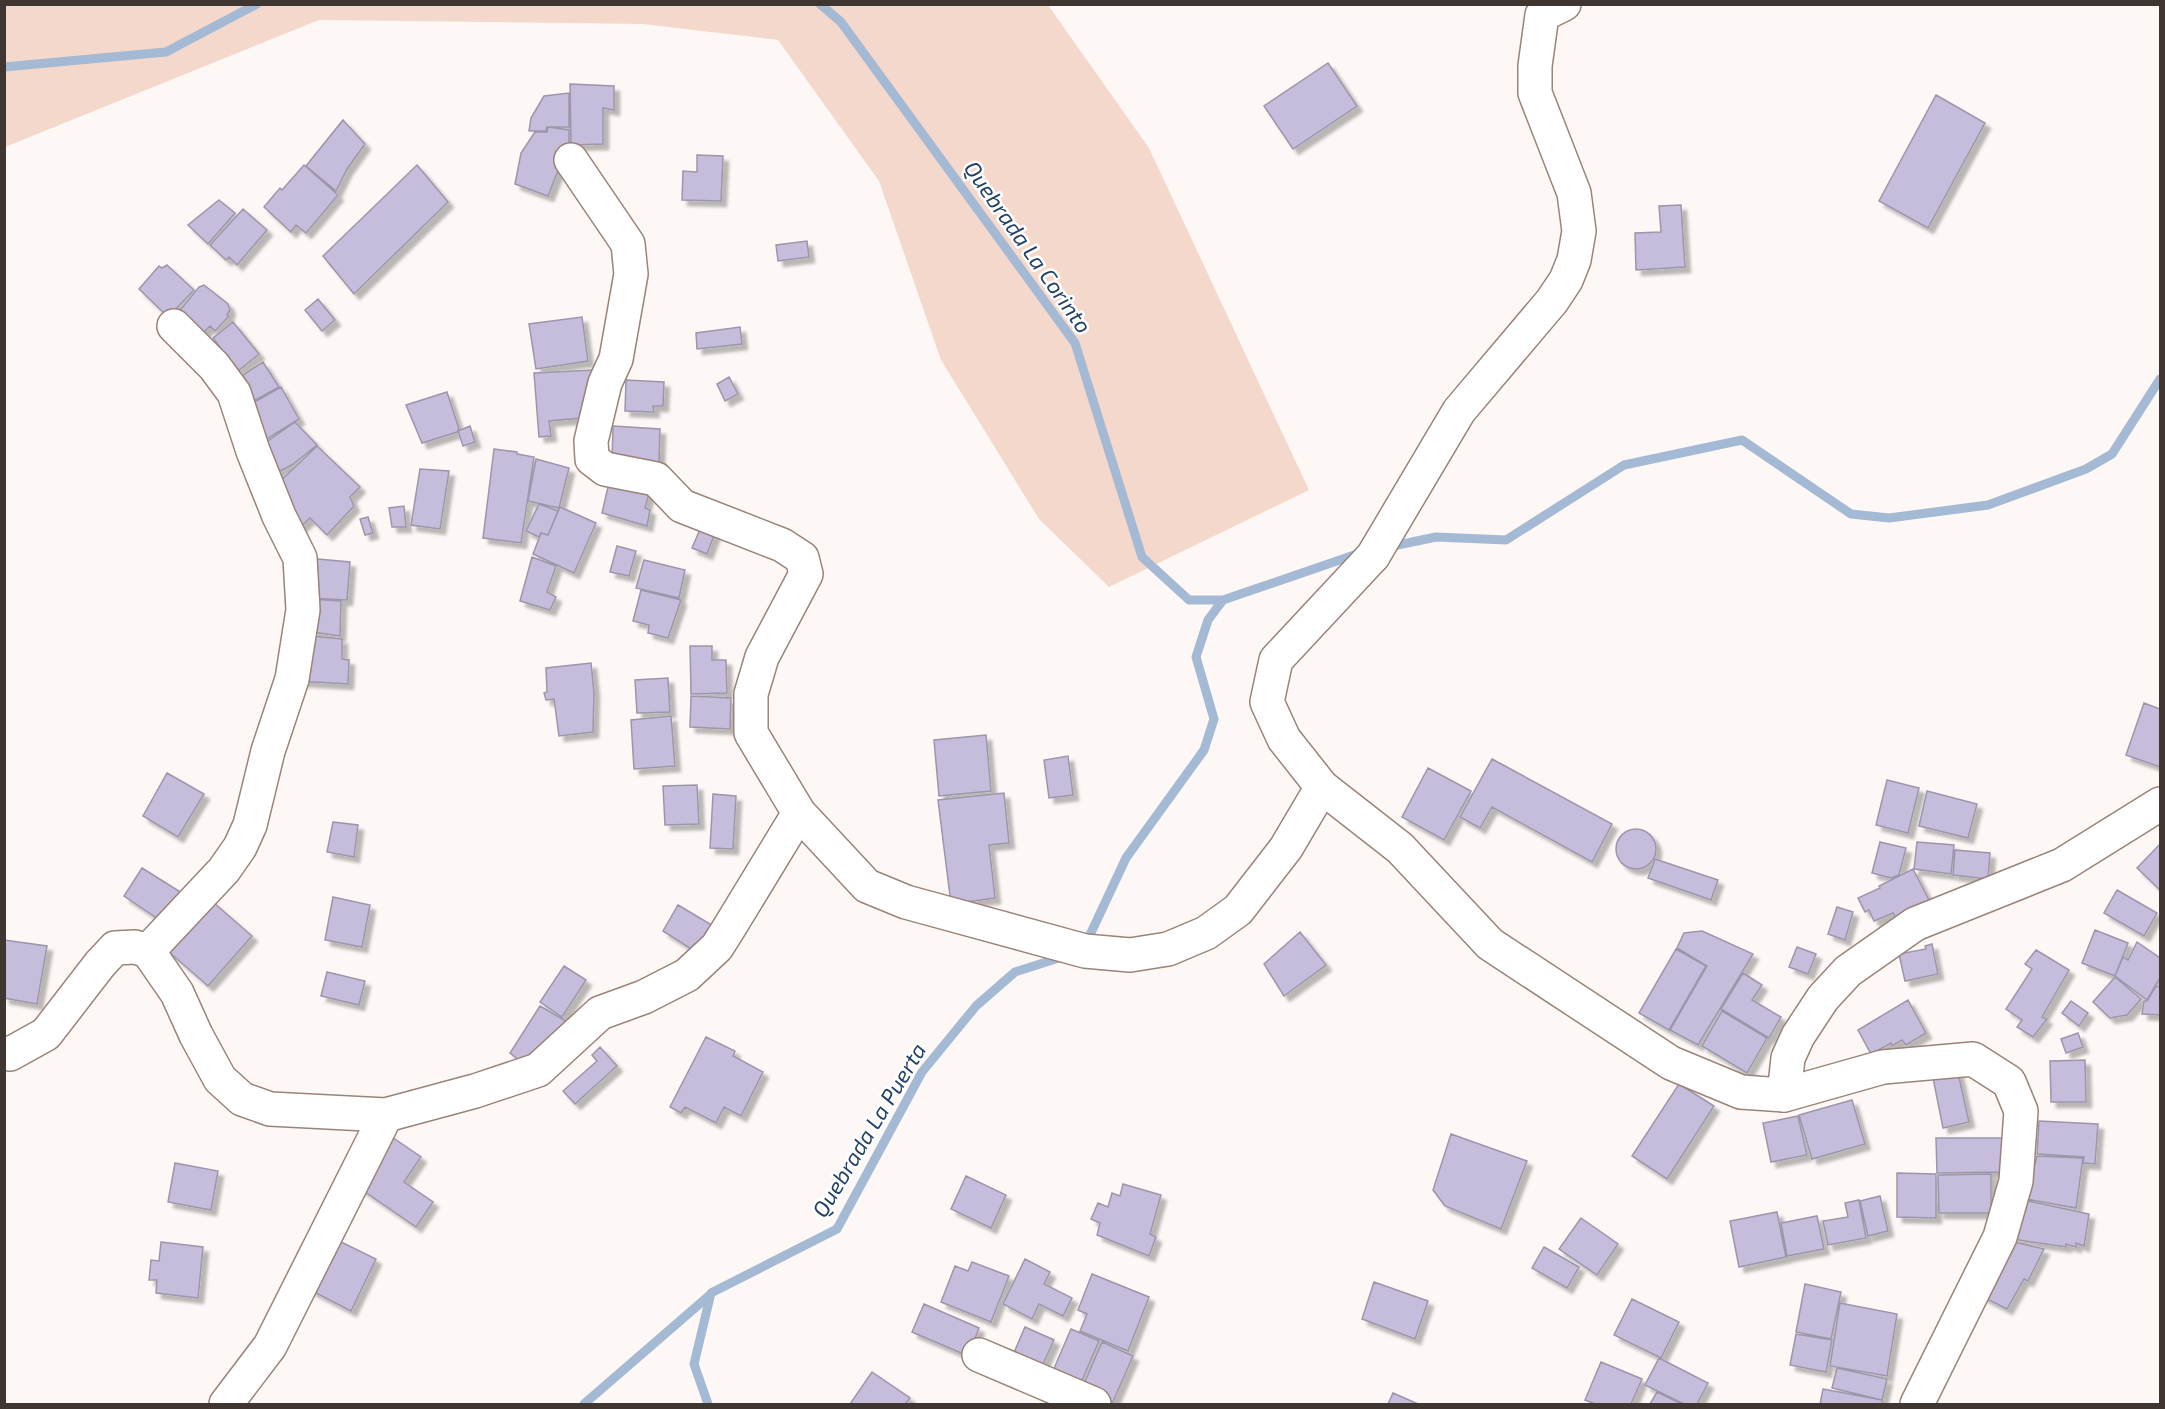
<svg xmlns="http://www.w3.org/2000/svg" width="2165" height="1409" font-family="'Exo 2',sans-serif">
<style>
.green{fill:#f4d8cc}
.lines{fill:none;stroke-linecap:round;stroke-linejoin:round}
.stream{stroke:#a4b9d3;stroke-width:9}
.building{fill:#c6bcdb;stroke:#9d96ab;stroke-width:1.5;filter:url(#shadow)}
.street-casing{stroke:#9a8378;stroke-width:36}
.secondary-casing{stroke:#9a8378;stroke-width:36}
.street{stroke:#fff;stroke-width:33}
.secondary{stroke:#fff;stroke-width:33}
.labels{text-anchor:middle;stroke-width:5;stroke-linejoin:round;paint-order:stroke}
.water-label{font-size:22px;font-style:italic;fill:#214166;stroke:#fff}
</style>
<defs>
<filter id="shadow"><feDropShadow dx="5.5" dy="5.5" stdDeviation="1.5" flood-color="#0004"/></filter>
</defs>
<rect width="100%" height="100%" fill="#fdf8f5"/>
<path class="green" d="M 5,4 L 1048,5 L 1149,148 L 1309,490 L 1109,587 L 1039,519 L 941,360 L 879,181 L 778,40 L 643,24 L 319,20 L 5,147 Z"/>
<g class="lines">
<path class="stream" d="M 820,4 L 841,22 L 1075,343 L 1142,557 L 1189,600 L 1223,600
M 4,67 L 166,52 L 257,4
M 1388,547 L 1436,537 L 1506,540 L 1624,465 L 1742,440 L 1851,514 L 1889,518 L 1988,505 L 2086,469 L 2112,454 L 2160,379
M 1082,943 L 1089,937 L 1126,858 L 1204,750 L 1214,719 L 1196,657 L 1208,620 L 1223,600 L 1363,552
M 584,1404 L 711,1294
M 708,1404 L 694,1364 L 711,1293 L 837,1229 L 922,1072 L 976,1006 L 1015,972 L 1065,956"/>
</g>
<path class="building" d="M 1328,63 L 1357,106 L 1293,149 L 1264,106 Z
M 570,84 L 614,86 L 614,110 L 603,108 L 603,144 L 571,145 Z
M 569,93 L 569,127 L 547,127 L 546,131 L 529,131 L 531,118 L 544,96 Z
M 1936,95 L 1985,123 L 1928,228 L 1879,201 Z
M 343,120 L 365,144 L 347,169 L 336,191 L 306,166 Z
M 548,127 L 569,130 L 569,143 L 548,196 L 515,184 L 521,153 L 535,132 L 547,132 Z
M 697,155 L 723,156 L 721,201 L 682,200 L 683,171 L 697,172 Z
M 304,165 L 338,195 L 306,233 L 296,225 L 291,232 L 264,207 L 280,188 L 282,190 Z
M 417,165 L 448,202 L 354,294 L 323,256 Z
M 219,200 L 235,213 L 208,244 L 188,225 Z
M 1681,205 L 1685,267 L 1636,270 L 1635,233 L 1661,232 L 1659,206 Z
M 243,209 L 267,230 L 237,265 L 229,257 L 226,260 L 210,245 Z
M 807,241 L 809,257 L 778,261 L 776,245 Z
M 167,265 L 194,290 L 168,317 L 139,289 L 159,266 L 162,268 Z
M 204,285 L 228,304 L 230,310 L 227,315 L 229,316 L 215,331 L 210,326 L 195,341 L 173,319 L 199,287 Z
M 318,299 L 335,320 L 322,331 L 305,310 Z
M 582,317 L 588,361 L 536,369 L 529,324 Z
M 233,322 L 259,354 L 238,371 L 213,338 Z
M 740,327 L 742,344 L 697,349 L 696,333 Z
M 263,362 L 279,387 L 252,402 L 237,379 Z
M 593,370 L 593,417 L 549,421 L 551,436 L 539,437 L 534,373 Z
M 729,377 L 738,394 L 725,401 L 717,384 Z
M 626,380 L 664,382 L 663,406 L 653,406 L 654,412 L 625,411 Z
M 281,387 L 299,419 L 262,442 L 242,409 Z
M 447,392 L 459,429 L 457,432 L 422,443 L 406,405 Z
M 295,422 L 317,445 L 292,465 L 270,476 L 265,443 Z
M 470,426 L 475,442 L 463,446 L 458,431 Z
M 613,426 L 660,429 L 659,464 L 612,462 Z
M 317,446 L 360,487 L 350,497 L 354,506 L 327,535 L 310,518 L 297,530 L 271,490 Z
M 494,449 L 517,452 L 517,454 L 534,457 L 521,543 L 483,538 Z
M 536,459 L 569,468 L 559,508 L 528,501 Z
M 420,469 L 449,471 L 440,529 L 411,525 Z
M 610,478 L 650,489 L 645,508 L 650,510 L 647,526 L 602,513 Z
M 539,504 L 558,511 L 548,535 L 541,533 L 539,537 L 526,531 Z
M 404,506 L 406,527 L 392,527 L 389,508 Z
M 560,507 L 596,523 L 574,573 L 533,554 L 541,533 L 548,535 Z
M 368,517 L 373,533 L 365,535 L 360,519 Z
M 701,527 L 715,533 L 707,554 L 692,548 Z
M 617,546 L 636,551 L 629,576 L 610,572 Z
M 532,557 L 556,566 L 547,592 L 556,597 L 550,610 L 520,601 Z
M 307,558 L 350,562 L 347,600 L 306,598 Z
M 644,560 L 685,570 L 679,598 L 636,588 Z
M 641,590 L 681,600 L 668,638 L 648,633 L 649,625 L 633,621 Z
M 311,599 L 341,601 L 340,636 L 312,632 Z
M 301,635 L 342,639 L 342,659 L 349,660 L 348,684 L 298,681 Z
M 690,646 L 712,646 L 712,660 L 726,660 L 727,693 L 691,694 Z
M 591,663 L 594,692 L 593,732 L 559,736 L 554,699 L 546,700 L 544,693 L 547,692 L 546,668 Z
M 668,678 L 670,712 L 637,713 L 635,680 Z
M 691,696 L 731,698 L 730,729 L 690,727 Z
M 2144,703 L 2160,709 L 2160,767 L 2126,755 Z
M 671,716 L 675,766 L 634,769 L 631,720 Z
M 986,735 L 991,791 L 939,796 L 934,740 Z
M 1068,756 L 1073,795 L 1049,798 L 1044,760 Z
M 1492,759 L 1612,824 L 1592,862 L 1492,807 L 1480,828 L 1460,817 Z
M 1428,768 L 1471,791 L 1444,840 L 1402,817 Z
M 167,773 L 204,794 L 178,837 L 143,816 Z
M 1887,780 L 1919,788 L 1908,833 L 1876,825 Z
M 697,785 L 699,824 L 665,825 L 663,786 Z
M 1927,791 L 1977,804 L 1968,838 L 1919,826 Z
M 1004,793 L 1009,843 L 989,845 L 995,898 L 951,904 L 938,800 Z
M 713,794 L 736,796 L 733,849 L 710,848 Z
M 333,822 L 358,825 L 354,857 L 327,852 Z
M1616 849a20 20 0 1 1 40 0a20 20 0 1 1-40 0Z
M 1880,842 L 1906,848 L 1899,875 L 1891,878 L 1872,873 Z
M 1917,842 L 1954,845 L 1951,874 L 1914,869 Z
M 2160,844 L 2160,890 L 2137,868 Z
M 1955,850 L 1990,853 L 1988,879 L 1953,875 Z
M 1655,859 L 1718,880 L 1711,900 L 1648,878 Z
M 142,868 L 182,893 L 164,923 L 124,896 Z
M 1913,869 L 1929,900 L 1922,903 L 1924,908 L 1897,921 L 1893,913 L 1874,921 L 1869,910 L 1865,912 L 1858,898 L 1880,888 L 1879,886 Z
M 2117,890 L 2157,913 L 2144,936 L 2104,913 Z
M 206,896 L 252,936 L 208,986 L 161,945 Z
M 333,897 L 370,905 L 362,947 L 325,940 Z
M 678,905 L 715,927 L 699,954 L 663,931 Z
M 1837,907 L 1853,912 L 1845,940 L 1828,934 Z
M 2095,930 L 2128,943 L 2115,976 L 2082,963 Z
M 1702,931 L 1753,954 L 1698,1045 L 1670,1030 L 1707,966 L 1677,948 L 1684,933 Z
M 1300,932 L 1326,965 L 1284,996 L 1264,964 Z
M 4,940 L 47,946 L 37,1004 L 4,998 Z
M 2137,942 L 2160,958 L 2160,978 L 2147,1000 L 2115,976 L 2123,957 L 2128,960 Z
M 1932,944 L 1938,974 L 1905,981 L 1899,954 L 1926,949 L 1925,946 Z
M 1797,947 L 1816,954 L 1808,974 L 1789,967 Z
M 1676,949 L 1706,966 L 1669,1030 L 1639,1013 Z
M 2036,950 L 2069,970 L 2042,1017 L 2047,1019 L 2033,1037 L 2017,1027 L 2022,1020 L 2006,1009 L 2032,969 L 2025,964 Z
M 564,966 L 586,980 L 562,1017 L 540,1002 Z
M 327,972 L 365,981 L 359,1005 L 321,996 Z
M 1743,973 L 1762,985 L 1752,1000 L 1781,1017 L 1769,1038 L 1721,1009 Z
M 2115,977 L 2141,999 L 2127,1015 L 2110,1018 L 2093,1002 Z
M 2156,986 L 2160,987 L 2160,1015 L 2142,1014 L 2144,1001 L 2147,1001 Z
M 1908,1000 L 1926,1033 L 1906,1045 L 1902,1040 L 1892,1046 L 1891,1043 L 1871,1054 L 1858,1030 Z
M 2071,1001 L 2088,1013 L 2079,1026 L 2062,1013 Z
M 540,1006 L 571,1024 L 526,1066 L 510,1053 Z
M 1722,1011 L 1767,1038 L 1747,1073 L 1702,1046 Z
M 2078,1033 L 2083,1047 L 2066,1053 L 2061,1039 Z
M 706,1037 L 735,1051 L 733,1056 L 763,1072 L 741,1116 L 724,1107 L 716,1123 L 685,1107 L 681,1113 L 670,1107 Z
M 600,1047 L 617,1066 L 575,1104 L 563,1091 L 597,1061 L 592,1055 Z
M 2085,1060 L 2086,1102 L 2051,1102 L 2050,1061 Z
M 1957,1068 L 1969,1122 L 1943,1128 L 1932,1073 Z
M 1679,1084 L 1714,1106 L 1667,1179 L 1632,1156 Z
M 1852,1100 L 1865,1144 L 1812,1159 L 1799,1115 Z
M 1798,1116 L 1807,1155 L 1771,1162 L 1763,1123 Z
M 2039,1121 L 2098,1124 L 2095,1164 L 2083,1163 L 2084,1157 L 2037,1154 Z
M 1451,1134 L 1527,1161 L 1501,1229 L 1445,1206 L 1433,1190 Z
M 392,1137 L 421,1157 L 404,1182 L 433,1202 L 416,1227 L 358,1187 Z
M 1936,1138 L 2003,1138 L 2004,1172 L 1937,1173 Z
M 2037,1156 L 2083,1158 L 2076,1208 L 2026,1199 Z
M 175,1163 L 218,1171 L 211,1210 L 168,1202 Z
M 1897,1173 L 1936,1174 L 1936,1218 L 1897,1217 Z
M 1991,1174 L 1991,1213 L 1939,1213 L 1938,1175 Z
M 966,1176 L 1006,1195 L 991,1228 L 951,1209 Z
M 1123,1184 L 1161,1195 L 1150,1234 L 1156,1237 L 1149,1256 L 1097,1235 L 1100,1223 L 1091,1219 L 1098,1203 L 1108,1207 L 1112,1193 L 1120,1196 Z
M 1880,1196 L 1888,1231 L 1868,1236 L 1860,1201 Z
M 1859,1200 L 1866,1238 L 1828,1245 L 1823,1221 L 1848,1217 L 1845,1203 Z
M 2024,1200 L 2089,1214 L 2084,1246 L 2076,1243 L 2076,1247 L 2066,1244 L 2066,1247 L 2012,1239 Z
M 1777,1212 L 1786,1257 L 1739,1267 L 1730,1221 Z
M 1817,1216 L 1824,1249 L 1787,1256 L 1781,1223 Z
M 1581,1218 L 1618,1244 L 1597,1275 L 1559,1249 Z
M 335,1239 L 376,1259 L 351,1311 L 310,1290 Z
M 2010,1241 L 2044,1249 L 2028,1281 L 2024,1279 L 2007,1309 L 1979,1295 Z
M 161,1242 L 203,1247 L 198,1298 L 156,1293 L 157,1280 L 149,1280 L 151,1260 L 159,1261 Z
M 1544,1247 L 1579,1267 L 1567,1288 L 1532,1268 Z
M 1025,1259 L 1050,1272 L 1044,1284 L 1072,1298 L 1063,1316 L 1039,1304 L 1032,1319 L 1003,1304 Z
M 972,1262 L 1009,1276 L 991,1322 L 941,1302 L 955,1266 L 968,1271 Z
M 1092,1274 L 1149,1297 L 1128,1351 L 1080,1331 L 1087,1314 L 1078,1310 Z
M 1374,1282 L 1428,1301 L 1415,1339 L 1362,1319 Z
M 1805,1284 L 1841,1292 L 1831,1339 L 1796,1332 Z
M 1632,1299 L 1679,1322 L 1661,1358 L 1614,1335 Z
M 1840,1303 L 1897,1314 L 1887,1376 L 1830,1366 Z
M 924,1304 L 979,1328 L 968,1356 L 912,1332 Z
M 1025,1327 L 1054,1340 L 1038,1375 L 1010,1362 Z
M 1071,1329 L 1099,1341 L 1077,1392 L 1049,1380 Z
M 1796,1334 L 1832,1340 L 1826,1372 L 1790,1365 Z
M 1102,1342 L 1133,1356 L 1112,1404 L 1106,1404 L 1080,1393 Z
M 1659,1358 L 1708,1383 L 1697,1404 L 1684,1404 L 1645,1385 Z
M 1601,1362 L 1642,1379 L 1631,1404 L 1595,1404 L 1585,1400 Z
M 1837,1368 L 1887,1379 L 1882,1400 L 1832,1388 Z
M 872,1372 L 910,1398 L 905,1404 L 850,1404 Z
M 1823,1389 L 1882,1400 L 1882,1404 L 1820,1404 Z
M 1657,1392 L 1682,1404 L 1650,1404 Z
M 1393,1393 L 1418,1404 L 1388,1404 Z"/>
<g class="lines">
<g class="street-casing">
<path id="street" d="M 571,160 L 628,244 L 631,274 L 616,359 L 605,383 L 591,441 L 592,459 L 605,469 L 656,479 L 682,506 L 782,545 L 802,558 L 806,574 L 762,657 L 751,694 L 751,733 L 799,813 L 867,886 L 906,902 L 1085,951 L 1130,955 L 1168,949 L 1206,933 L 1238,910 L 1286,848 L 1322,787
M 1373,556 L 1459,411 L 1552,301 L 1566,280 L 1574,260 L 1579,231 L 1574,193 L 1535,93 L 1535,66 L 1542,15 L 1564,4
M 148,951 L 224,870 L 240,847 L 250,825 L 268,751 L 292,679 L 303,610 L 300,558 L 279,516 L 253,451 L 234,393 L 214,366 L 174,326
M 4,1053 L 10,1054 L 46,1034 L 100,964 L 115,948 L 135,947 L 148,951 L 177,993 L 196,1035 L 220,1079 L 242,1099 L 270,1109 L 386,1115 L 475,1091 L 538,1070 L 600,1013 L 644,997 L 687,975 L 717,947 L 729,928 L 799,813
M 1784,1095 L 1788,1058 L 1798,1036 L 1823,998 L 1848,971 L 1915,924 L 2062,865 L 2160,804
M 979,1355 L 1094,1404
M 226,1404 L 270,1346 L 386,1115"/>
</g>
<g class="secondary-casing">
<path id="secondary" d="M 1373,556 L 1276,660 L 1267,702 L 1284,739 L 1322,787 L 1400,848 L 1490,944 L 1671,1063 L 1741,1092 L 1784,1095 L 1883,1067 L 1973,1059 L 2009,1082 L 2021,1111 L 2016,1181 L 2000,1237 L 1917,1404"/>
</g>
<use href="#street" class="street"/>
<use href="#secondary" class="secondary"/>
</g>
<g class="labels">
<g class="water-label">
<text transform="translate(1028 247) rotate(55)" y="8">Quebrada La Corinto</text>
<text transform="translate(869 1130) rotate(-59)" y="8">Quebrada La Puerta</text>
</g>
</g>
<rect width="2165" height="1409" fill="none" stroke="#3f3631" stroke-width="12"/>
</svg>
